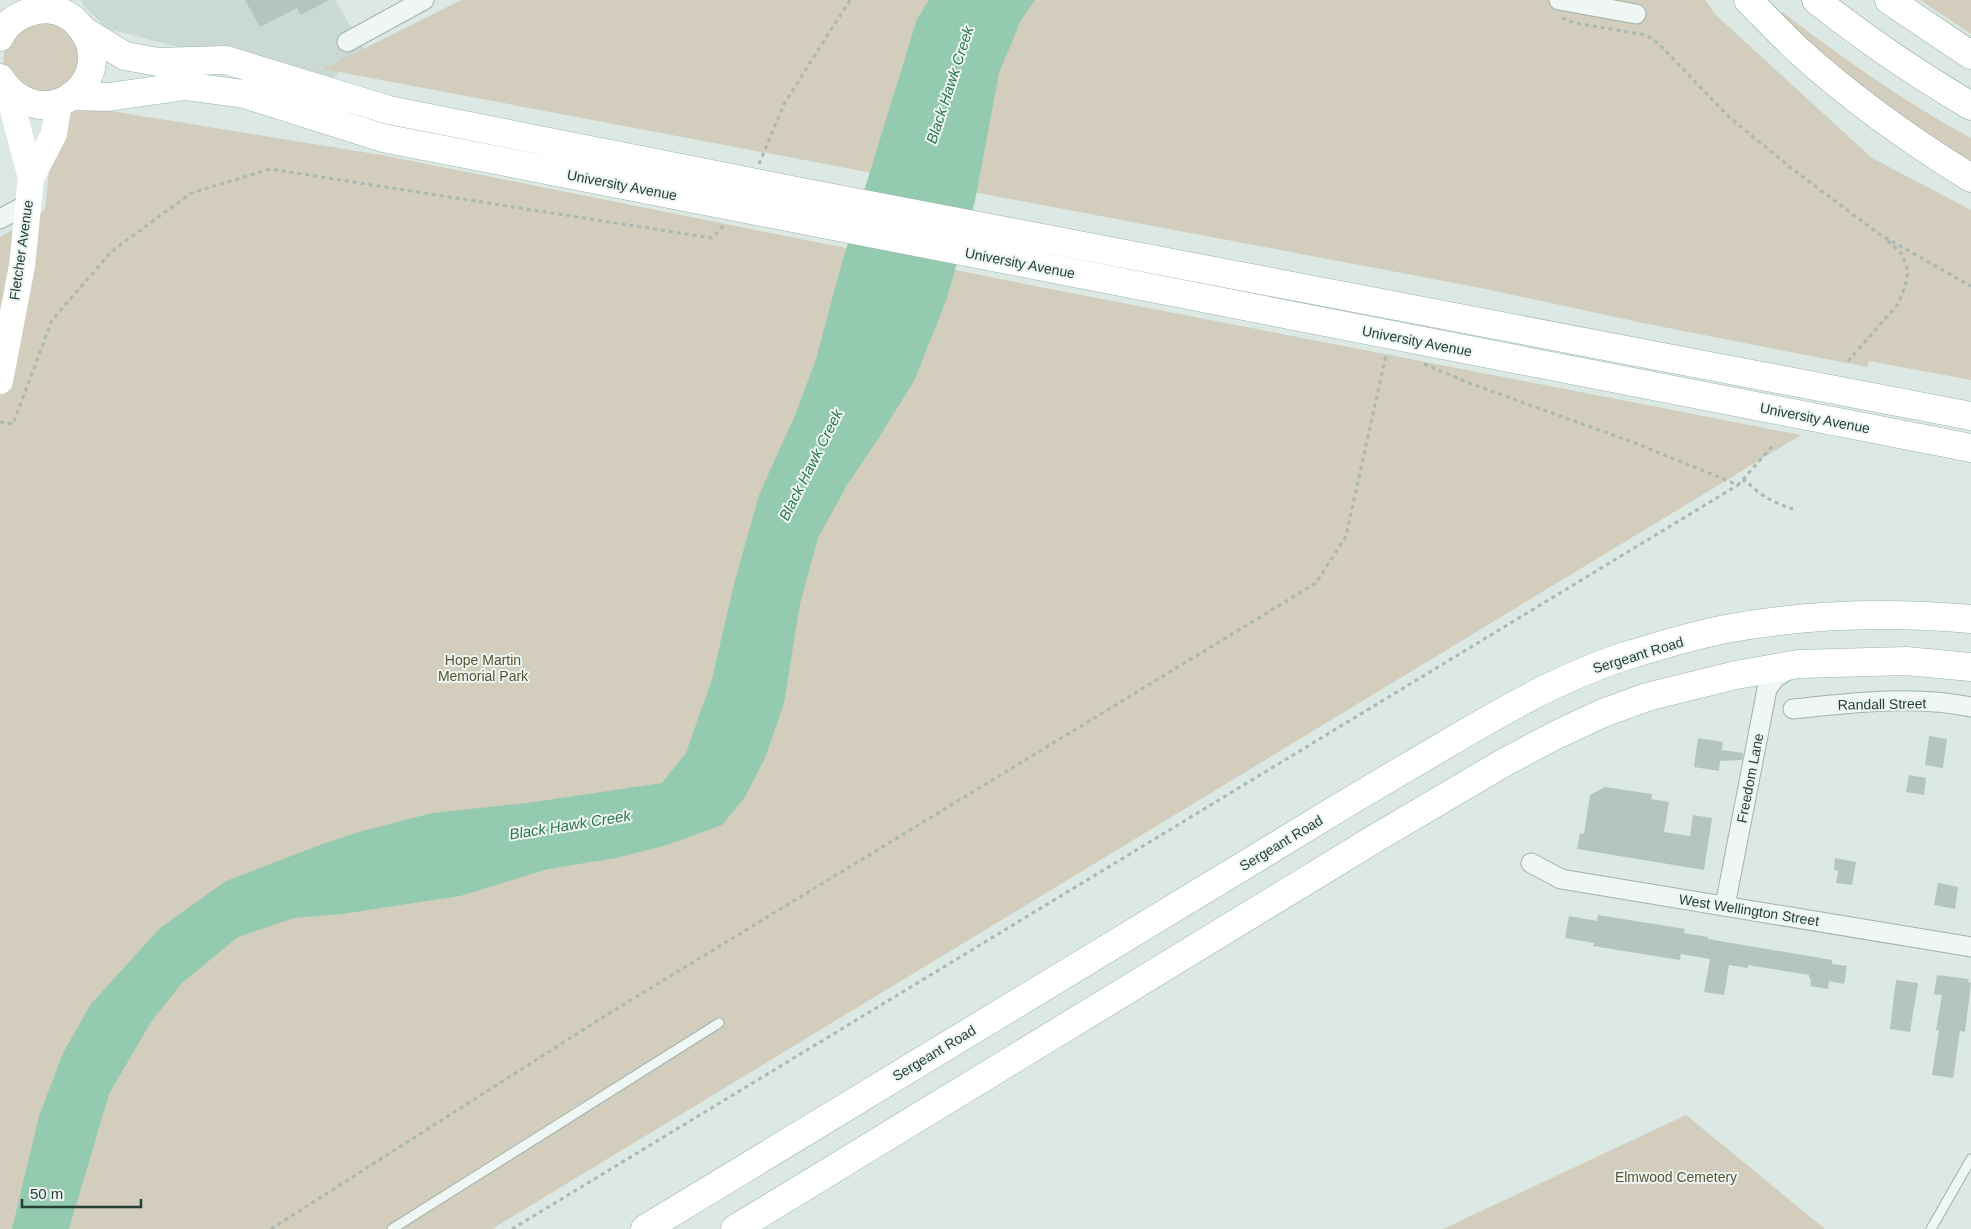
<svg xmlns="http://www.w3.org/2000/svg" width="1971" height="1229" font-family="Arial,sans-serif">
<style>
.built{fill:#cadad3}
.green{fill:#d2cdbd}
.water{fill:#94cbb0}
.building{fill:#b3c5be}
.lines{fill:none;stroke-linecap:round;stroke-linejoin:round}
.service-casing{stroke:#a1b2ab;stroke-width:11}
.minor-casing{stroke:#a1b2ab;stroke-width:21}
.primary-casing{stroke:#9bb4aa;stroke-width:29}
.motorway-casing{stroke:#829f94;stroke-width:29}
.path{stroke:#aab8b2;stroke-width:3;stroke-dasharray:4 4;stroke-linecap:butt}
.service{stroke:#eff6f3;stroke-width:9}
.minor{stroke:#eff6f3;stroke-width:19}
.secondary{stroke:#fff;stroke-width:26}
.primary{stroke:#fff;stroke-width:28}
.motorway{stroke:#fff;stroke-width:28}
.labels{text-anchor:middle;stroke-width:4;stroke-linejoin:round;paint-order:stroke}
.street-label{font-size:14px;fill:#253f35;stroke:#ecf5f1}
.park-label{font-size:14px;fill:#5c5331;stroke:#ecf5f1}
.water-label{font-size:15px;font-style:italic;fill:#2c7654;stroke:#ecf5f1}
</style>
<rect width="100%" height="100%" fill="#dce8e3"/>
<path class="built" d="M 81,0 L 335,0 L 365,51 L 332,79 L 226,60 L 106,28 L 83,5 Z"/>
<path class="green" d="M 461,0 L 1705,0 L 1717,16 L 1872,158 L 1971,210 L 1971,380 L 1869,361 L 1867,367 L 1643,323 L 1481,288 L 323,69 Z
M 1920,0 L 1971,0 L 1971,34 Z
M 1782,12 C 1843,58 1904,102 1971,138 L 1971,168 L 1875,103 L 1779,18 Z
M 52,22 L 64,27 L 81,48 L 80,75 L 51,100 L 6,77 L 3,65 L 4,52 L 9,41 L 27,25 Z
M 56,102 L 387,156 L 1035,286 L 1801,435 L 492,1229 L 0,1229 L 0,237 L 45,210 Z
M 1686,1115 L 1825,1229 L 1443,1229 Z"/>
<path class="water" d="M 929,0 L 1035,0 L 1021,20 L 999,73 L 975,201 L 946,301 L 914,381 L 878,439 L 847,485 L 818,538 L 800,604 L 784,703 L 765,758 L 745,797 L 722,825 L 667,845 L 616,858 L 548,869 L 460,896 L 342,914 L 294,918 L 238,937 L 182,983 L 151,1022 L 109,1094 L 69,1229 L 12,1229 L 39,1116 L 63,1053 L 91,1004 L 160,928 L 226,881 L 325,843 L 359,832 L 432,813 L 527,803 L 662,783 L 686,753 L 712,679 L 734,584 L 759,495 L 796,413 L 816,359 L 841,266 L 917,19 Z"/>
<path class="building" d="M 245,0 L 329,0 L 301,15 L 297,8 L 260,27 Z
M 1929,736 L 1947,739 L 1943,768 L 1925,765 Z
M 1698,738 L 1723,742 L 1722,750 L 1743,753 L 1742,760 L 1720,761 L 1719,771 L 1694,767 Z
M 1909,775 L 1926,778 L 1924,795 L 1906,792 Z
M 1605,787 L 1652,794 L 1651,799 L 1669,802 L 1664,832 L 1690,836 L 1693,815 L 1712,818 L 1704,870 L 1577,849 L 1580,833 L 1584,834 L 1590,795 Z
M 1835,858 L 1856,862 L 1852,885 L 1836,883 L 1838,871 L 1834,870 Z
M 1938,883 L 1958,887 L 1955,909 L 1934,905 Z
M 1598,915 L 1685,929 L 1684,933 L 1708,937 L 1708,939 L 1832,960 L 1832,964 L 1847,966 L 1844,984 L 1829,981 L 1828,989 L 1810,986 L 1811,979 L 1809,978 L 1809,975 L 1748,965 L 1748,968 L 1729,965 L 1724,995 L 1704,992 L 1710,959 L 1681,954 L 1680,960 L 1593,946 L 1594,943 L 1565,938 L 1569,916 L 1597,921 Z
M 1937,975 L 1969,979 L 1968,982 L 1971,983 L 1965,1032 L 1960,1031 L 1953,1078 L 1932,1075 L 1939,1030 L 1936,1030 L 1942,995 L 1934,994 Z
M 1896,980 L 1918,983 L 1910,1032 L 1890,1029 Z"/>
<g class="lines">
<g class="service-casing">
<path id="service" d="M 392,1229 L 719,1023
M 1931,1229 L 1971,1159"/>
</g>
<g class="minor-casing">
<path id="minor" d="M 1559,0 L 1636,14
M 347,42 L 424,0
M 0,219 L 28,204
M 1793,709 C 1851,703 1913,695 1971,707
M 1531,863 L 1561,879 L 1971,947
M 1725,906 L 1767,689 L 1775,678 L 1791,668"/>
</g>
<g class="primary-casing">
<path id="primary" d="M 84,31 L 125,56 L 158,62 L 226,60 L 389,110 L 791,190 L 1971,416
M 0,37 C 7,21 22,13 38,10 C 52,7 68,13 77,23 C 126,75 44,144 0,78
M 71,96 L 109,97 L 185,86 L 244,94 L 383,138 L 1971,448
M 645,1229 C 850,1105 1054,981 1258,857 C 1318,820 1378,784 1438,749 C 1499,713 1563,675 1632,654 C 1662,645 1694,635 1726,629 C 1806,614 1889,612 1971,619
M 735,1229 L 1376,838 L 1505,762 L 1556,735 L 1603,713 L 1647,697 L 1736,675 L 1798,664 L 1906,661 L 1971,667"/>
</g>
<g class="motorway-casing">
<path id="motorway" d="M 1748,0 C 1765,17 1782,35 1799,51 C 1852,99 1911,141 1971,178
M 1816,0 C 1865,39 1917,74 1971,106
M 1889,0 L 1971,55"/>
</g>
<path class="path" d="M 1562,18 L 1575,23 L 1646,35 L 1659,44 L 1729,117 L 1791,168 L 1879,234 L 1971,286
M 759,164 L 784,104 L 850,0
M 1848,361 L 1898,304 L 1905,287 L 1908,271 L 1902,254 L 1886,239
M 1424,364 L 1469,383 L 1635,443 L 1738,485 L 1775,443
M 0,422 L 13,424 L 52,320 L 112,251 L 191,193 L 270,169 L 712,238 L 724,225
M 1743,482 L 1745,480 C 1761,496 1772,502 1793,509
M 271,1229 L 608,1014 L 1316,583 L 1346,536 L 1386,355
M 512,1229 L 1738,485"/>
<use href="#service" class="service"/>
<use href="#minor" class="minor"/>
<path class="secondary" d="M 31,178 L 54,134 L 59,102
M 0,381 L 22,266 L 31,178 L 8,91"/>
<use href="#primary" class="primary"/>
<use href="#motorway" class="motorway"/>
</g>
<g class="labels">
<g class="street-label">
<text transform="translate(622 185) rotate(11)" y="5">University Avenue</text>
<text transform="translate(21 250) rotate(-82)" y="5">Fletcher Avenue</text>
<text transform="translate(1020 263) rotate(11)" y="5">University Avenue</text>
<text transform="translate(1417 341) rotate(11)" y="5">University Avenue</text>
<text transform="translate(1815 418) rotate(11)" y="5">University Avenue</text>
<text transform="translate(1638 655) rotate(-17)" y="5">Sergeant Road</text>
<text transform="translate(1882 704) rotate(-1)" y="5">Randall Street</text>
<text transform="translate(1750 778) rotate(-79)" y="5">Freedom Lane</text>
<text transform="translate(1281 843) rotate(-31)" y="5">Sergeant Road</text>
<text transform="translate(1749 910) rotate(9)" y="5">West Wellington Street</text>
<text transform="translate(934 1053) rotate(-31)" y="5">Sergeant Road</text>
</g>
<g class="park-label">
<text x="483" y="665">Hope Martin<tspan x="483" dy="16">Memorial Park</tspan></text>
<text x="1676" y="1182">Elmwood Cemetery</text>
</g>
<g class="water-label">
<text transform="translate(950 85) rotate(-72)" y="5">Black Hawk Creek</text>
<text transform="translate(811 465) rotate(-63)" y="5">Black Hawk Creek</text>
<text transform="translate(570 825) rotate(-9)" y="5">Black Hawk Creek</text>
</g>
</g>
<path d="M22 1199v8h119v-8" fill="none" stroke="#253f35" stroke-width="2.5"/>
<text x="30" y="1199" font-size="15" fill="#253f35" stroke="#ecf5f1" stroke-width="4" paint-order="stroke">50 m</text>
</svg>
